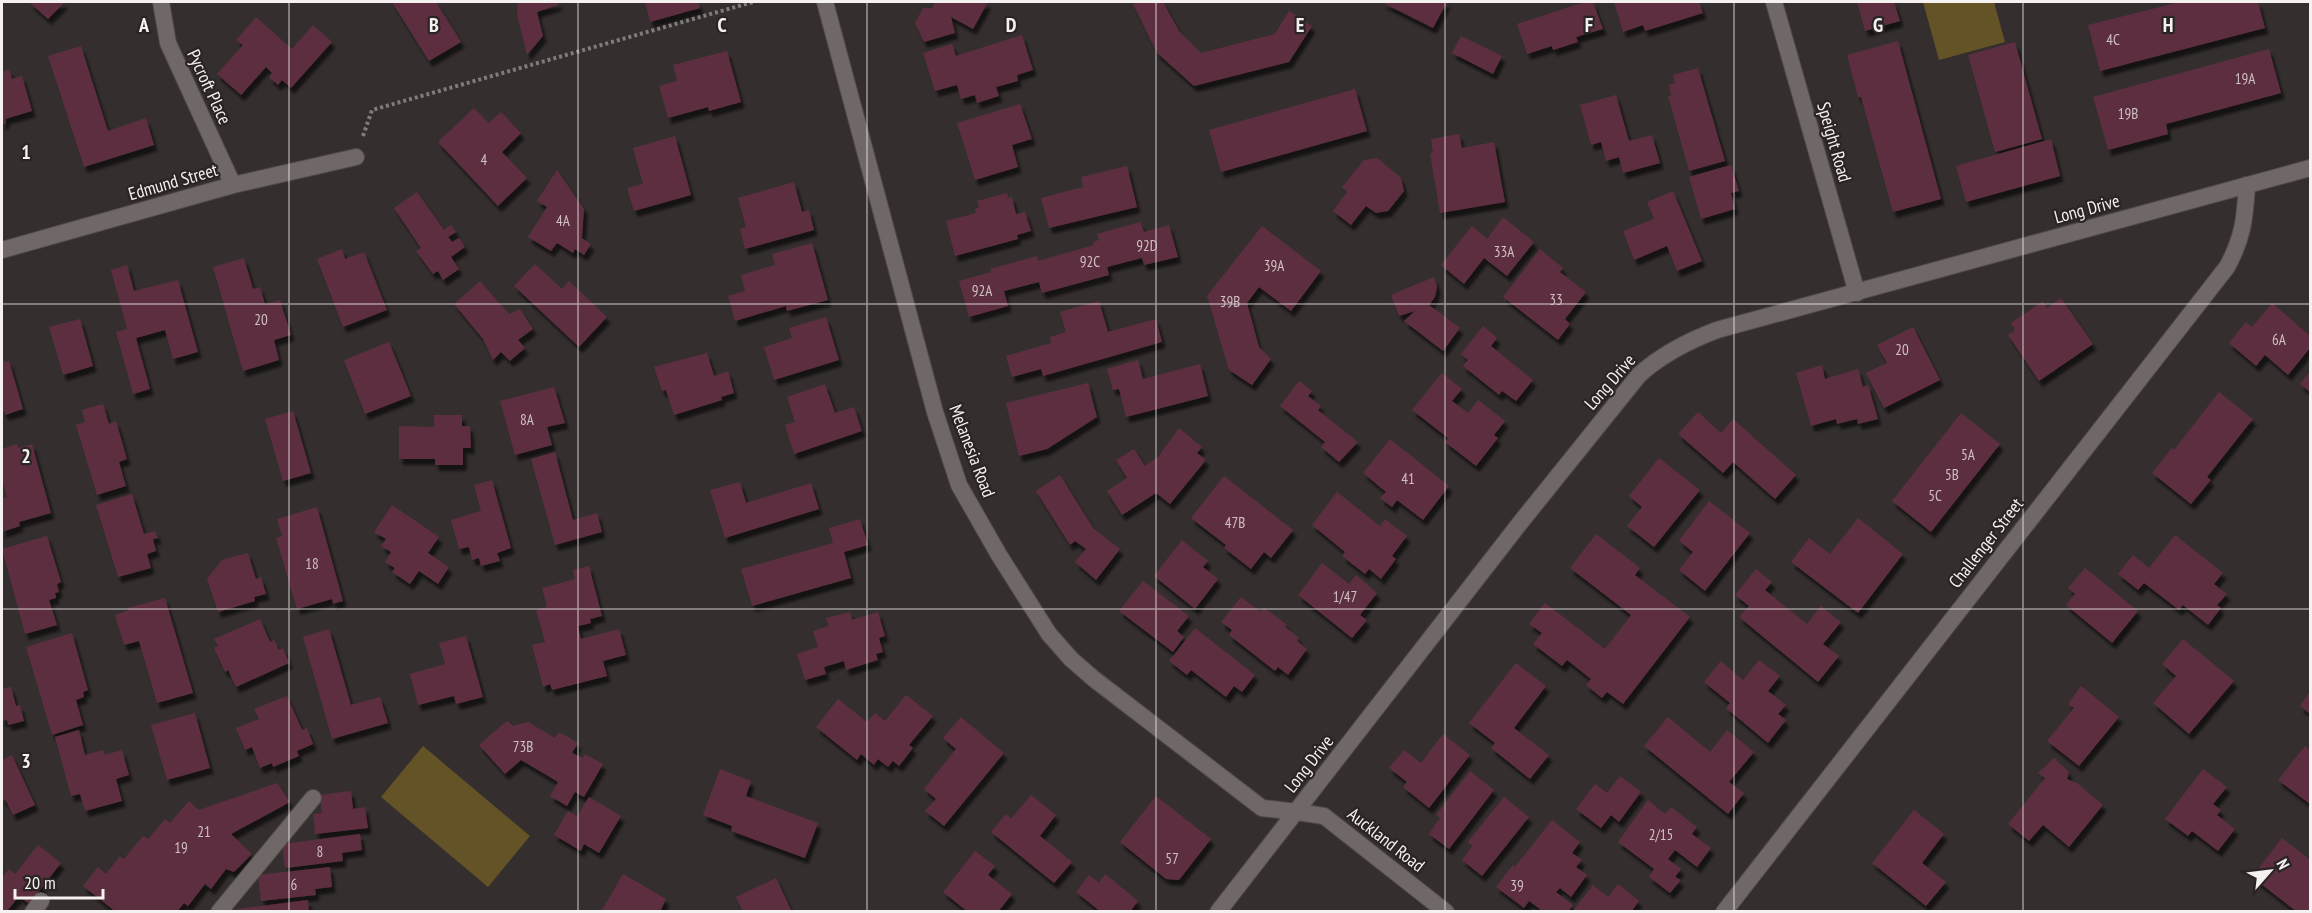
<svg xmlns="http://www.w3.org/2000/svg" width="2312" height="913" font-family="'PT Sans Narrow',sans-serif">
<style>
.green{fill:#635327}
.building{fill:#5d2f40;filter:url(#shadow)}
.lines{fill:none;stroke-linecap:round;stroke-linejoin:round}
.minor-casing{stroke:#504b4a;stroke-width:18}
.tertiary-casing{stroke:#504b4a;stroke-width:18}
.path{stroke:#817c7b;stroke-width:4;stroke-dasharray:3 3;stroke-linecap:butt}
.minor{stroke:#6f6867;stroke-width:16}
.tertiary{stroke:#6f6867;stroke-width:16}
.grid{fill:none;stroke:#f5f1f0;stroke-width:1.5;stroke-opacity:0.55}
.labels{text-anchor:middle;stroke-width:4.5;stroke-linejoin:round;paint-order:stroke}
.number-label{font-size:15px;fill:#cfc0c4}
.street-label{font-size:18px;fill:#f5f1f0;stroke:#2a2524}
.grid-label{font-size:20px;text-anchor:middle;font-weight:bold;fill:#f5f1f0;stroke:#2a2524;stroke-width:4.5;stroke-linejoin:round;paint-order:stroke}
</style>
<defs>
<filter id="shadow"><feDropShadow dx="3.5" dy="6" stdDeviation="1.5" flood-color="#0009"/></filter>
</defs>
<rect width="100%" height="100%" fill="#342f2e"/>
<path class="green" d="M 1923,2 L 1994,2 L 2005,42 L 1939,60 Z
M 423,746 L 530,836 L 488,887 L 381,797 Z"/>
<path class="building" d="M 29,2 L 65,2 L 48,19 Z
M 392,2 L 436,2 L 461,42 L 429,61 Z
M 518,2 L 559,2 L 558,5 L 537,12 L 543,36 L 527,55 L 517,15 Z
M 645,2 L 698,2 L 700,8 L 650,22 Z
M 935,2 L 988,2 L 973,29 L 951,17 L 955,33 L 924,42 L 915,23 L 923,8 L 932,8 Z
M 1139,2 L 1163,2 L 1179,31 L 1201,53 L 1275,34 L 1289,11 L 1312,26 L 1289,62 L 1194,86 L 1157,53 L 1133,4 Z
M 1381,2 L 1447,2 L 1433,28 Z
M 1585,2 L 1593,2 L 1603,29 L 1576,37 L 1578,42 L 1553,50 L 1552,46 L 1527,54 L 1517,24 Z
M 1614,2 L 1699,2 L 1703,13 L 1645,31 L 1643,25 L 1623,32 Z
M 1857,2 L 1894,2 L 1900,21 L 1865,31 Z
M 2180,2 L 2258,2 L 2265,28 L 2100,71 L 2088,25 Z
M 256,17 L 292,49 L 313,25 L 332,42 L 291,88 L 282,80 L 278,85 L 269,77 L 272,73 L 266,67 L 241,95 L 217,74 L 243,45 L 236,40 Z
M 1022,35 L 1033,70 L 1017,75 L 1018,81 L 996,87 L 999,96 L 977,103 L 975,95 L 961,99 L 957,85 L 935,91 L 923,53 L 952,44 L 956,56 Z
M 1461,36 L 1502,56 L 1493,74 L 1452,53 Z
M 1898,41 L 1941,199 L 1893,212 L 1861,97 L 1858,97 L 1847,55 Z
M 2015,42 L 2042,139 L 1995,152 L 1968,55 Z
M 81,46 L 108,131 L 146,118 L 154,145 L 84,167 L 48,56 Z
M 2269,49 L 2281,93 L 2166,124 L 2168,134 L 2108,150 L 2093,97 Z
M 727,51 L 741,102 L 709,111 L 708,107 L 668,118 L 659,86 L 677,81 L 673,65 Z
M 1698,68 L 1725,161 L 1689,171 L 1668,96 L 1671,96 L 1669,85 L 1675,83 L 1673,75 Z
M 9,69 L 12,79 L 22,76 L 32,111 L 5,119 L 6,123 L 2,124 L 2,72 Z
M 1355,89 L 1367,131 L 1221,172 L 1209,130 Z
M 1616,95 L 1629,141 L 1652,135 L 1660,163 L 1623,173 L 1619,157 L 1606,161 L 1601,142 L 1591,145 L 1580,105 Z
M 1020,104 L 1032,139 L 1012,145 L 1018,167 L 975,180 L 957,123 Z
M 474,108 L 489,123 L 501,112 L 521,133 L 502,152 L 527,178 L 498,206 L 438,142 Z
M 1459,134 L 1462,148 L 1494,142 L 1505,202 L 1440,213 L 1430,153 L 1433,153 L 1431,139 Z
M 675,136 L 691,195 L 634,211 L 627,188 L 643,184 L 633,148 Z
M 2051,139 L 2060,176 L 1966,202 L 1956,166 Z
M 1377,158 L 1401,178 L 1404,191 L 1388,211 L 1376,213 L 1366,206 L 1351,225 L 1333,211 L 1347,192 L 1342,187 L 1364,160 Z
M 1731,165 L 1739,191 L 1731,193 L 1735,209 L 1701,219 L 1689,177 Z
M 1127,166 L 1137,207 L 1049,228 L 1041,198 L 1083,187 L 1081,177 Z
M 557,170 L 584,209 L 582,238 L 591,244 L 584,255 L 575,249 L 573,253 L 557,243 L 551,251 L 528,237 L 547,207 L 537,201 Z
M 794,182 L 802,212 L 809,210 L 814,230 L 745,249 L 740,229 L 746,227 L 738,198 Z
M 1673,191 L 1702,261 L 1677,271 L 1667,246 L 1634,260 L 1623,231 L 1654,219 L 1647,202 Z
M 417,192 L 444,230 L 451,225 L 456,232 L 448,237 L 452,242 L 459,238 L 465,247 L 451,257 L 459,269 L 443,280 L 438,271 L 433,274 L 416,251 L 421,248 L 394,208 Z
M 1007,193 L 1008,198 L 1012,197 L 1016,214 L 1025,212 L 1031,231 L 1017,235 L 1018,239 L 955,256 L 946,221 L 976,213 L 975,209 L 979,208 L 977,201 Z
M 1503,217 L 1534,242 L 1507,276 L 1484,258 L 1464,284 L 1441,265 L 1472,226 L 1487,239 Z
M 1140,222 L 1144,232 L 1169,225 L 1178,257 L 1144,265 L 1142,258 L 1107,267 L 1109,275 L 1042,293 L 1039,282 L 1004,291 L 1008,306 L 969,317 L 959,281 L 991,272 L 990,269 L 1037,256 L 1038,261 L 1094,245 L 1093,242 L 1099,240 L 1097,234 Z
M 1262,226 L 1321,271 L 1291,311 L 1259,287 L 1247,303 L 1259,347 L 1271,359 L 1252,385 L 1229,370 L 1207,296 Z
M 812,243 L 828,300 L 787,311 L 786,306 L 735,321 L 728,296 L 745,291 L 741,275 L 775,265 L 772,254 Z
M 342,249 L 345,259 L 364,252 L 387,310 L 343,327 L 317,259 Z
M 1540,249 L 1563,268 L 1560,272 L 1586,292 L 1565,319 L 1570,324 L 1558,340 L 1503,297 Z
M 244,258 L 253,289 L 260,287 L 265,304 L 280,300 L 291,335 L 274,340 L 279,360 L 243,371 L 213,267 Z
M 535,264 L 562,289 L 569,281 L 607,317 L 579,347 L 514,286 Z
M 127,265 L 134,291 L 178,280 L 198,352 L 173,359 L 165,330 L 136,338 L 150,389 L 133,394 L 116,332 L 127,329 L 111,270 Z
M 1434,277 L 1437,287 L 1435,297 L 1429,305 L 1460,328 L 1443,351 L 1404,321 L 1415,311 L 1399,316 L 1391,295 Z
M 480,281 L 509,314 L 520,309 L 533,329 L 518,340 L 525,348 L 510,361 L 501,352 L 493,360 L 483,339 L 454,304 Z
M 2061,298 L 2093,344 L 2039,381 L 2008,335 L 2015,330 L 2011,323 L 2043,301 L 2047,308 Z
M 1099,301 L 1108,332 L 1156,319 L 1162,342 L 1043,376 L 1041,369 L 1012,377 L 1006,356 L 1051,343 L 1050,337 L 1066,332 L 1060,312 Z
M 2272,303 L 2310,336 L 2310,348 L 2288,375 L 2265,355 L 2256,366 L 2229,343 L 2246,322 L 2252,327 Z
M 826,317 L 839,360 L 774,380 L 764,347 L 792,338 L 789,328 Z
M 80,319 L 93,366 L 63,375 L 49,327 Z
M 1483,326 L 1497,338 L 1491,346 L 1533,380 L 1516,401 L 1502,391 L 1499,395 L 1463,366 L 1468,360 L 1461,354 Z
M 1913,327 L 1940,380 L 1884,408 L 1866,373 L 1887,363 L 1877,345 Z
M 389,342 L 411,396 L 365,414 L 344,360 Z
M 707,353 L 714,376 L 728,371 L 734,393 L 721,397 L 722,400 L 674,415 L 666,390 L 662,391 L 654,367 Z
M 2,356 L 4,362 L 9,361 L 23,409 L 5,415 L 4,411 L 2,412 Z
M 1138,360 L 1143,379 L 1200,364 L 1208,396 L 1126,417 L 1119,389 L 1113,390 L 1107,369 Z
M 1822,365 L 1825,379 L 1858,369 L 1863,387 L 1868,385 L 1878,419 L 1858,424 L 1857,419 L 1837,424 L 1836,419 L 1811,426 L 1796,373 Z
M 2310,371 L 2310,392 L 2300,384 Z
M 1442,373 L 1462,389 L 1452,401 L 1468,413 L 1478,400 L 1505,421 L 1494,435 L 1498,438 L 1476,466 L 1445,442 L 1448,438 L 1412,410 Z
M 1299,381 L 1312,391 L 1308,396 L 1321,406 L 1318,410 L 1358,442 L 1339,462 L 1321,447 L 1325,442 L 1280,406 Z
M 1088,383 L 1097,417 L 1047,449 L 1019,456 L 1006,403 Z
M 825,384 L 835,413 L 854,407 L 862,431 L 794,454 L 785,425 L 795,422 L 787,397 Z
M 554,387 L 565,423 L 547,427 L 552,445 L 515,455 L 500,401 Z
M 2219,392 L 2253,419 L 2207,477 L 2211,480 L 2191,504 L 2152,473 L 2172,448 L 2174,450 Z
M 103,404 L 109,424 L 116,421 L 127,459 L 119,462 L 126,486 L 97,495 L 76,425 L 85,422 L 82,410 Z
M 293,411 L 311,473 L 283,481 L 265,419 Z
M 1698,412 L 1721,433 L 1733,419 L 1796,475 L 1775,499 L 1733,462 L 1723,473 L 1678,434 Z
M 1961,413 L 2000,444 L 1931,532 L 1892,501 Z
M 434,415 L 462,415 L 462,426 L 470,426 L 471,448 L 463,448 L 463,465 L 435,465 L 435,459 L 399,459 L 399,426 L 434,427 Z
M 1179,428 L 1202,447 L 1197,453 L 1206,460 L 1170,504 L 1156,493 L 1122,515 L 1107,491 L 1127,478 L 1116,460 L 1134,449 L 1145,466 L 1158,457 Z
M 1390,439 L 1449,486 L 1423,520 L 1397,500 L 1392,507 L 1380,498 L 1386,492 L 1363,473 Z
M 17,444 L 18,448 L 32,444 L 51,513 L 19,522 L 20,526 L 2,532 L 2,498 L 7,497 L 2,479 L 2,449 Z
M 555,452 L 573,520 L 597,513 L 602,532 L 555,545 L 531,459 Z
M 1659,458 L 1700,490 L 1654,547 L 1627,526 L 1642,507 L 1629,496 Z
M 1060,475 L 1093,528 L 1120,549 L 1096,580 L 1075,562 L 1086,549 L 1075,541 L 1070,545 L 1036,491 Z
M 1224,476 L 1293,530 L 1271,558 L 1264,552 L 1251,569 L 1224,548 L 1226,545 L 1191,518 Z
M 492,480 L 511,548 L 497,553 L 500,561 L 481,566 L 479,558 L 472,560 L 469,547 L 459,549 L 451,520 L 481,511 L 474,485 Z
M 740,482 L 746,503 L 811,483 L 819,509 L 725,538 L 710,490 Z
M 1337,492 L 1380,526 L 1385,519 L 1407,536 L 1392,556 L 1396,559 L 1381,579 L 1369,569 L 1365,574 L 1342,556 L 1345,552 L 1312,525 Z
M 132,494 L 144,534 L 155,531 L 158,538 L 153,539 L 156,551 L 147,554 L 151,568 L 118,577 L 96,505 Z
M 1709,501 L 1750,533 L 1705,591 L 1679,570 L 1693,552 L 1679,541 Z
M 392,505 L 439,537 L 428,553 L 449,567 L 438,584 L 419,571 L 410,584 L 392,572 L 395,568 L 385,562 L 391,552 L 381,546 L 386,539 L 374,532 Z
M 317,507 L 343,601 L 333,604 L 332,599 L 297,609 L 276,538 L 282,536 L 277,519 Z
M 1858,518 L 1903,554 L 1858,613 L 1791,562 L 1809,538 L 1830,554 Z
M 860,519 L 868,545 L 844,552 L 851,578 L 752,606 L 741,569 L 833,543 L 829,528 Z
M 1596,534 L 1640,568 L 1635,575 L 1690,617 L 1623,704 L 1607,692 L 1602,698 L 1586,685 L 1591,679 L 1567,660 L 1562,666 L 1533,644 L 1542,633 L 1529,624 L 1545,603 L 1605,649 L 1631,615 L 1570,568 Z
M 2175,535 L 2223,573 L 2214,584 L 2227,594 L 2217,605 L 2221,608 L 2208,625 L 2183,605 L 2179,610 L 2144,583 L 2138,590 L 2118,574 L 2133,555 L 2149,568 Z
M 47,536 L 61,582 L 57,584 L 59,592 L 55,593 L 56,598 L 49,600 L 57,625 L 25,634 L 2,549 Z
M 1182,540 L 1208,561 L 1203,567 L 1218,579 L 1195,609 L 1154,576 Z
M 248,553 L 256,579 L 261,577 L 266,594 L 254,597 L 255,601 L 218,612 L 207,579 L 222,560 Z
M 1322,563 L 1349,584 L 1356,575 L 1377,593 L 1360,615 L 1367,620 L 1352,638 L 1298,595 Z
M 589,566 L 602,616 L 590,619 L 591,623 L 578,626 L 581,639 L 619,629 L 626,655 L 603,661 L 607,676 L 552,690 L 550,684 L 543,687 L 532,645 L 545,642 L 536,610 L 547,607 L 542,588 L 575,579 L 573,570 Z
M 2085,568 L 2138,611 L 2112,643 L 2066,605 L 2075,594 L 2068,588 Z
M 1756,569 L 1772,582 L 1765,590 L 1807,624 L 1821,606 L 1841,622 L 1823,644 L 1839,656 L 1818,682 L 1739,617 L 1749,606 L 1735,595 Z
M 1143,581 L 1189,616 L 1177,631 L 1184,637 L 1173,652 L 1119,611 Z
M 1241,597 L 1261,612 L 1263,607 L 1287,625 L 1285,627 L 1299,638 L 1297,641 L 1307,649 L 1288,675 L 1278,667 L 1275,671 L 1229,635 L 1232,630 L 1221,622 Z
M 165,598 L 193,693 L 157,703 L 139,641 L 124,645 L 115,615 L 129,610 L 128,608 Z
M 850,612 L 852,620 L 878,612 L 885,636 L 879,638 L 883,652 L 876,654 L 878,660 L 846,670 L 844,661 L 824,667 L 826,674 L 805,680 L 797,654 L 818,647 L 813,631 L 829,626 L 826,618 Z
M 260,619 L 270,642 L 274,640 L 279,650 L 283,648 L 289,663 L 236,687 L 228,670 L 225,672 L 214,648 L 218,646 L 214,639 Z
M 1195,628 L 1255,675 L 1242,692 L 1234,686 L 1226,697 L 1191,670 L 1187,675 L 1169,661 Z
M 329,629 L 351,705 L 380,697 L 388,723 L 332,739 L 303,637 Z
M 72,633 L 88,690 L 83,692 L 84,697 L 76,700 L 83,725 L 52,735 L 26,647 Z
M 466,636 L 483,697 L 456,704 L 454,696 L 418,705 L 410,674 L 445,664 L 439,643 Z
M 2183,639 L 2234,681 L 2189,734 L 2153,703 L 2176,676 L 2162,664 Z
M 1759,660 L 1780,676 L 1768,691 L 1786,705 L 1778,714 L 1786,720 L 1768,743 L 1726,708 L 1730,703 L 1704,682 L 1721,661 L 1743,680 Z
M 1516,663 L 1546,686 L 1514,728 L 1549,755 L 1530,779 L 1491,748 L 1495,743 L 1469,723 Z
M 2081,686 L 2119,717 L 2079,766 L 2047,741 L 2074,708 L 2068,704 Z
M 11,687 L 16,706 L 20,705 L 24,721 L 8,725 L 7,720 L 2,721 L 2,689 Z
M 2310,691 L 2310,714 L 2300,706 Z
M 906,695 L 933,716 L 909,745 L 913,748 L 899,766 L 893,761 L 888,767 L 878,759 L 874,765 L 861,754 L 857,760 L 816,727 L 838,699 L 867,722 L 875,713 L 885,721 Z
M 287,696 L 302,730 L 307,728 L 313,744 L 297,751 L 299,756 L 273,767 L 272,763 L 260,768 L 252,747 L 245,750 L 236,728 L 259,719 L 254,709 Z
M 195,713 L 210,768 L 167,780 L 151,725 Z
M 961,717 L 1004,753 L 944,826 L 925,811 L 936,799 L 924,789 L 956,749 L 943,738 Z
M 1668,717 L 1710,752 L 1727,730 L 1754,752 L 1729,782 L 1744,793 L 1728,814 L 1644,746 Z
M 507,721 L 513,726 L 528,722 L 555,738 L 559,732 L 578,743 L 572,753 L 583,758 L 585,754 L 603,764 L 584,797 L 575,792 L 567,806 L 550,796 L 558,782 L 521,760 L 505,774 L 479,745 Z
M 79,730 L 85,755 L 103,750 L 105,755 L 122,750 L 129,775 L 116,779 L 122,801 L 85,811 L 80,794 L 71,796 L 55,737 Z
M 1443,734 L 1470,755 L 1429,808 L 1403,787 L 1407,782 L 1389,768 L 1404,750 L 1421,763 Z
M 2305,746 L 2310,750 L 2310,804 L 2278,780 Z
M 12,755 L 35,805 L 13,815 L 5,799 L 2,801 L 2,760 Z
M 2054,758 L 2069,772 L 2067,779 L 2077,783 L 2103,805 L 2069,847 L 2043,825 L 2029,841 L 2008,824 L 2045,778 L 2038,773 Z
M 720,769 L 751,781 L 746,796 L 818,823 L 805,858 L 731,831 L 732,826 L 703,815 Z
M 2203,769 L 2227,787 L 2213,804 L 2221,810 L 2217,815 L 2235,829 L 2218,851 L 2192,831 L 2188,836 L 2165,819 Z
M 1470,771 L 1494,790 L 1449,849 L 1429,834 L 1440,818 L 1436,815 Z
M 1620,776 L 1641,792 L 1619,822 L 1611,815 L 1601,828 L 1576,809 L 1595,784 L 1607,793 Z
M 277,783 L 290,802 L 231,834 L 252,854 L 234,872 L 226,869 L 211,889 L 205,884 L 188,906 L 184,903 L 177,912 L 116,912 L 83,886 L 98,867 L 106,874 L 120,856 L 124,859 L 143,836 L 148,839 L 165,819 L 170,823 L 189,801 L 199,810 Z
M 351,791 L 353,809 L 365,807 L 368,828 L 315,834 L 313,814 L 322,813 L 320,795 Z
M 1031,795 L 1056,815 L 1040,836 L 1072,862 L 1054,883 L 991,832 L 1006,814 L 1011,819 Z
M 1156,796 L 1211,839 L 1179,880 L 1166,879 L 1120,842 Z
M 589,797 L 621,816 L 599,853 L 584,844 L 581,851 L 554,835 L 568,811 L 577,816 Z
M 1504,797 L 1529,817 L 1482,876 L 1462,860 L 1472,846 L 1468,842 Z
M 1648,800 L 1665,814 L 1671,807 L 1697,827 L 1692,834 L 1711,848 L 1697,867 L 1675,850 L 1668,859 L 1681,869 L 1675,877 L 1681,880 L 1670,893 L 1649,877 L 1654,869 L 1618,842 Z
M 1914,810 L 1944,834 L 1922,863 L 1946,882 L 1926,906 L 1872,863 Z
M 1552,820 L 1580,842 L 1572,853 L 1582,860 L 1576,867 L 1587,875 L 1571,897 L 1560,888 L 1556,892 L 1573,905 L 1568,912 L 1538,912 L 1540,909 L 1529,901 L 1524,908 L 1496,887 L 1513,865 L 1515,867 Z
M 360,834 L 362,850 L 342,853 L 343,861 L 285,868 L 282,844 Z
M 2282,838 L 2310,860 L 2310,912 L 2297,912 L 2252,877 Z
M 38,845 L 61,863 L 29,904 L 19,896 L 8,910 L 10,912 L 2,912 L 2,878 L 9,869 L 15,874 Z
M 975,851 L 995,866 L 988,875 L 1012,894 L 998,912 L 968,912 L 943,892 Z
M 330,867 L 332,887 L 315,889 L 316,895 L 261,901 L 258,875 Z
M 623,874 L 666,899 L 660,912 L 601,912 Z
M 1105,874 L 1138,901 L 1130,912 L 1101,912 L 1076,892 L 1089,875 L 1099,883 Z
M 776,878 L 792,912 L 743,912 L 736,897 Z
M 1618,884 L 1639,901 L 1631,912 L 1572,912 L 1593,885 L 1608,897 Z
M 308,900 L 309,912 L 231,912 L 231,910 Z"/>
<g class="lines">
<g class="minor-casing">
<path id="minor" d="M 161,2 L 168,43 L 233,185
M 1774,2 L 1857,293
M 2,250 L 233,185 L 356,157
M 1297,812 L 1324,816 L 1446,912
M 33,912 L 41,901
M 219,912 L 313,798
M 1724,912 L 2227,267 C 2243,238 2245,218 2247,185"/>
</g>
<g class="tertiary-casing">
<path id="tertiary" d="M 825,2 L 935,412 L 959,485 L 999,555 L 1049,634 L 1071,659 L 1094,679 L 1262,808 L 1297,812
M 1218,912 L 1520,523 L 1639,375 C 1662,354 1688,341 1717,330 L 2310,168"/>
</g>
<path class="path" d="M 363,136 L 372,110 L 753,2"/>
<use href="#minor" class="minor"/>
<use href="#tertiary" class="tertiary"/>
</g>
<path class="grid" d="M 289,2 L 289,912M 578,2 L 578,912M 867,2 L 867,912M 1156,2 L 1156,912M 1445,2 L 1445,912M 1734,2 L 1734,912M 2023,2 L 2023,912M 2,304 L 2310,304M 2,609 L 2310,609"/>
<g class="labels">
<g class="number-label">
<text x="2113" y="45">4C</text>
<text x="2245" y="84">19A</text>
<text x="2128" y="119">19B</text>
<text x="484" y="165">4</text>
<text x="563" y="226">4A</text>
<text x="1147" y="251">92D</text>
<text x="1504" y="257">33A</text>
<text x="1090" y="267">92C</text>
<text x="1274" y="271">39A</text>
<text x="982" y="296">92A</text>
<text x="1556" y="305">33</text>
<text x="1230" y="307">39B</text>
<text x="261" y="325">20</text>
<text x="2279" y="345">6A</text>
<text x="1902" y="355">20</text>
<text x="527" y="425">8A</text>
<text x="1968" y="460">5A</text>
<text x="1952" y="480">5B</text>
<text x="1408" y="484">41</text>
<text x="1935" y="501">5C</text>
<text x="1235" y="528">47B</text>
<text x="312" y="569">18</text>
<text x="1345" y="602">1/47</text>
<text x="523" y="752">73B</text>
<text x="204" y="837">21</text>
<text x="1661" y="840">2/15</text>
<text x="181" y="853">19</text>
<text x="320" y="857">8</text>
<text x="1172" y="864">57</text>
<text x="294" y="890">6</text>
<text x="1517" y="891">39</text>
</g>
<g class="street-label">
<text transform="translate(209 87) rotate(65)" y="6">Pycroft Place</text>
<text transform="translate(1834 142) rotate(74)" y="6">Speight Road</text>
<text transform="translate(173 182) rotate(-16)" y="6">Edmund Street</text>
<text transform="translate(2087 209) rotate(-15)" y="6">Long Drive</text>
<text transform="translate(1610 382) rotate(-49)" y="6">Long Drive</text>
<text transform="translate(972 451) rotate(69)" y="6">Melanesia Road</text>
<text transform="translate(1986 543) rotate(-52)" y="6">Challenger Street</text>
<text transform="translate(1309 764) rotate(-52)" y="6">Long Drive</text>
<text transform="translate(1386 840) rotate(38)" y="6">Auckland Road</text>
</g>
</g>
<g class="grid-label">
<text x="144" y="32">A</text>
<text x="434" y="32">B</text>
<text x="722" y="32">C</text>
<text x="1011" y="32">D</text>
<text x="1300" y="32">E</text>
<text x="1589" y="32">F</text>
<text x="1878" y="32">G</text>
<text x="2168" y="32">H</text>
<text x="26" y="159">1</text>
<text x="26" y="463">2</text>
<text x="26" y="768">3</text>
</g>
<rect width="2312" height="913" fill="none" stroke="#f5f1f0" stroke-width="6"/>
<g transform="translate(2270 871) rotate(62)" stroke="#2a2524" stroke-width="4.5" paint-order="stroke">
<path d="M0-4.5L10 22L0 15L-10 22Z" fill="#f5f1f0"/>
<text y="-9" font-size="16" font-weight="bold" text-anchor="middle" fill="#f5f1f0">N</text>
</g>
<path d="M15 889v9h88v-9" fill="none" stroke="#f5f1f0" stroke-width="3"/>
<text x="24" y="889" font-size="18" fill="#f5f1f0" stroke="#2a2524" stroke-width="4.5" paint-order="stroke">20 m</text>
</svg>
